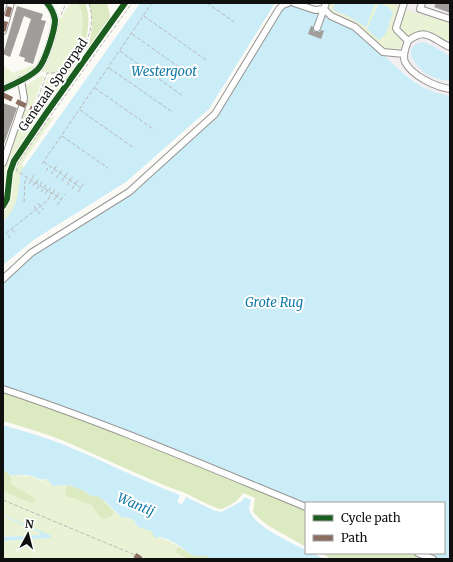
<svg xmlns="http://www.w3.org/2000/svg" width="453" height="562" font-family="Merriweather,serif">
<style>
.industrial{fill:#f3eef1}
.green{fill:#e9f2d5}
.forest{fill:#dceac2}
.water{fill:#caedf7}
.building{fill:#a09d9a}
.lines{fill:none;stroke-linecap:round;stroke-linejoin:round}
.minor-casing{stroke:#969593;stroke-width:8}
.path{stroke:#b9b9b8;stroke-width:1;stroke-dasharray:4 2;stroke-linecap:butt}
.minor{stroke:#fffefe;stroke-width:6}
.quiet{stroke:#8d6e63;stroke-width:5;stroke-dasharray:10 5;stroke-linecap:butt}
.cycleway-casing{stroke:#fff;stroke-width:8}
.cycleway{stroke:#1b5e20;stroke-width:6}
.labels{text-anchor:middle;stroke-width:4;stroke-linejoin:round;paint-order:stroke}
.street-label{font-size:12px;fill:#0f0f0f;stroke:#fff}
.water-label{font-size:13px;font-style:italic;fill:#137ba7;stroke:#fff}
</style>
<rect width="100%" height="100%" fill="#fcfaf5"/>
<path class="industrial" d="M 323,3 L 450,3 L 450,96 L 433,92 L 420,85 L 399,69 L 362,35 L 320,14 Z"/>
<path class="green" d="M 71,3 L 77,3 C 84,14 84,25 84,37 L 86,38 L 82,49 L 68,64 L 56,73 L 50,74 L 40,71 L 57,17 L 62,18 L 64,12 Z
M 329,3 L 335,3 L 333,10 L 348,16 L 366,27 L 375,3 L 379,3 L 374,13 L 388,7 L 380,3 L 401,3 L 394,30 L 404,40 L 403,52 L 384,51 L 326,11 Z
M 404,9 L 450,23 L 450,46 L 432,33 C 419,36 408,40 398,30 Z
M 88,48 L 90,49 L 50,107 L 44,113 L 35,109 L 48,77 C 51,77 55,78 58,76 C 68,72 83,57 88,48 Z
M 3,65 L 13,73 L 31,66 L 35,67 L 28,73 L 3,85 Z
M 42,75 L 44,76 L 32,108 L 26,104 L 25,86 Z
M 23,107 L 41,116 L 9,165 L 3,200 L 3,159 Z
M 50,117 L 54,117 L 23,162 L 22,164 L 24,168 C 20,172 20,177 20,183 C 17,200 16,210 3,222 L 3,206 L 9,200 L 14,166 L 16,161 L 19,161 Z
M 15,475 L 31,476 L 41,481 L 47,479 L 55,486 L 67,485 L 65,488 L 71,498 C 89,503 90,503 101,517 L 109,519 L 111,517 L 114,511 L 121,517 L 133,519 C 140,532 141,525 150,531 C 153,532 155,535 158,537 C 165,540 171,541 178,546 L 176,547 L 178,554 L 187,559 L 3,559 L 3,541 L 49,538 L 51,536 L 3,515 L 3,491 L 30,503 L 32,496 L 16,488 L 11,483 L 11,476 Z
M 3,516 L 41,533 L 41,535 L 3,537 Z"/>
<path class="forest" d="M 77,3 L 85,3 C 90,14 89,26 86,38 L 82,35 C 83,23 84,13 77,3 Z
M 89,3 L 107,3 L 111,20 L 90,49 L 88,48 C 92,32 94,18 89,3 Z
M 3,391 L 109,428 L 306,508 L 306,547 L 269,526 L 261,520 L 253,512 L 255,498 L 243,493 C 239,500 228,508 221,509 C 216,509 191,496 185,493 C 144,478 104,458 64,441 C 44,433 24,427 3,421 Z
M 3,469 L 11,476 L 11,483 C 18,491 29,492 36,500 L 34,502 L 30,503 L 3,491 Z
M 67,485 L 77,487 L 85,491 L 89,495 L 99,496 L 114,511 L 111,517 L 107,519 L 101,518 L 91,505 L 67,496 L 65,491 Z
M 178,546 L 192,555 L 207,556 L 210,559 L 187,559 L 175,552 Z
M 320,553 L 415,553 L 429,559 L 332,559 Z"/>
<path class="water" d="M 140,3 L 275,3 L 209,109 L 126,182 L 35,239 L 3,265 L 3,222 C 19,206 18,192 21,171 Z
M 335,3 L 375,3 L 366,27 L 348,16 L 333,10 Z
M 379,3 L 388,7 L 393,12 L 386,33 L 379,40 L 367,29 Z
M 291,4 L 298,5 C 312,11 335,17 347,25 C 375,41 393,69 421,86 C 430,91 440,94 450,96 L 450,559 L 436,559 L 421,553 L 444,553 L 444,503 L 306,503 L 306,506 L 3,388 L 3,280 L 25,261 L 121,199 L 210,122 L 280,9 Z
M 423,42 L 431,45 L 450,56 L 450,81 C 442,80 434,78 426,74 C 415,66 400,46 423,42 Z
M 3,425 C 23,431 42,436 62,444 C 102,460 140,480 180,495 L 178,501 L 178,503 L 182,504 L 186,497 L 213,510 L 221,512 L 242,501 L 244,497 L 251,500 C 250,504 248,508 250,512 C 256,527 292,543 306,550 L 306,553 L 312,553 L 325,559 L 210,559 L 207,556 L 196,556 L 192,555 C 183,549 166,534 155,538 L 151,531 L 138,527 L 133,519 L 121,517 L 106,502 L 99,497 L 89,495 L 85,491 L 69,485 L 53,486 L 47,479 C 37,481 36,476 27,475 C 21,474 15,476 10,475 L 3,469 Z
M 3,515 L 50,535 L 51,536 L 50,538 L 3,541 L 3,537 L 40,535 L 41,533 L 3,516 Z"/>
<path class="building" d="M 436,3 L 450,3 L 450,13 L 434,7 Z
M 17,6 L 43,14 L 41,20 L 46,21 L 33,64 L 24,61 L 25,58 L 19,56 L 31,19 L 24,16 L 10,57 L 3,54 Z
M 311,26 L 313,27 L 313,31 L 316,32 L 320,32 L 321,30 L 324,31 L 321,39 L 308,34 Z
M 3,103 L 17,108 L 4,144 L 3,144 Z"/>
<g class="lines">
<g class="minor-casing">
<path id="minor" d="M 294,3 L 315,10 L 324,9 L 331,16 L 355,27 L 383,52 L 404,54
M 404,3 L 396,28 L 397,30 L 408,41
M 422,3 L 420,9 L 450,19
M 317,28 L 326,3
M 3,31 L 11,3
M 450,47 C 433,40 427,26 408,41 C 406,47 402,55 405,62 C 412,76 436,87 450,89
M 3,89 C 14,84 29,78 38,69 C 45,62 55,30 55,20 C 54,13 51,8 47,3
M 3,163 L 23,104 L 24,98 L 21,80
M 3,279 L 31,253 L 129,192 L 215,114 L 279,9 L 283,5 L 288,3
M 3,389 C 106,423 206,466 306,507
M 418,553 L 433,559"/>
</g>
<path class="path" d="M 207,3 L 234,22
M 61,15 L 66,3
M 144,16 L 206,60
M 132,34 L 196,79
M 120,51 L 183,96
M 109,68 L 171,111
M 95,88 L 153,129
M 34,109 L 47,73 C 56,74 60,71 66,66 C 85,50 97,28 89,3
M 80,110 L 134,148
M 45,115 L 48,117
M 62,136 L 108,168
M 44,162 L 81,188
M 42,164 L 152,3
M 11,167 L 16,166 L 49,118 L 132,3
M 17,168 L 17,171 L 61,199
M 46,171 L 49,166
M 51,174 L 57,165
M 56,178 L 63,169
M 70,180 L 73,176
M 62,181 L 68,172
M 36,183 L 39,178
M 29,184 L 34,175
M 75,184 L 79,179
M 40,185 L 43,181
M 67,185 L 70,180
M 33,186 L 35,182
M 44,188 L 47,183
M 37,189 L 40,185
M 72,189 L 75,184
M 49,191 L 51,186
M 41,192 L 44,188
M 78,192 L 84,183
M 53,193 L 55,189
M 45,194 L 48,190
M 57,196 L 60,191
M 54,200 L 57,196
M 24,202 L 25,181 L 27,178
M 38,203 L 44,210
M 57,205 L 65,194
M 34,206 L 40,214
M 12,229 L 15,233
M 10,238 L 6,233 L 47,201 L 52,193
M 3,500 L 135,555 L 134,559"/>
<use href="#minor" class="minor"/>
<path class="quiet" d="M 3,31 L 11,3
M 3,95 L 45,115
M 135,555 L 141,559"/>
<g class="cycleway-casing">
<path id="cycleway" d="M 3,89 C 14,84 29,78 38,69 C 45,62 55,30 55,20 C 54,13 51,8 47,3
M 3,206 L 7,199 L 10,172 L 14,161 L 45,115 L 125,3"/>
</g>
<use href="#cycleway" class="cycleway"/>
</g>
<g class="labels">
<g class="street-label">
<text transform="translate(53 85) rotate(-55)" y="4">Generaal Spoorpad</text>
</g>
<g class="water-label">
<text x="164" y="76">Westergoot</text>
<text x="274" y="307">Grote Rug</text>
<text transform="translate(136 504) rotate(23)" y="5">Wantij</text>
</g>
</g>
<rect width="453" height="562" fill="none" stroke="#0f0f0f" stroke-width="8"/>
<rect x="305" y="502" width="140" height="52" fill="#ffffff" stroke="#9f9f9f"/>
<rect x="313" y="515" width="20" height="6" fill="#1b5e20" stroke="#9f9f9f"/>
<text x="341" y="522" font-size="12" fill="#0f0f0f">Cycle path</text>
<rect x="313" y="535" width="20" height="6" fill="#8d6e63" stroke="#9f9f9f"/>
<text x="341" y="542" font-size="12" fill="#0f0f0f">Path</text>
<g transform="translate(28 534) rotate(7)" stroke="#ffffff" stroke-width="3" paint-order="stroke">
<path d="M0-3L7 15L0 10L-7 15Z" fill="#0f0f0f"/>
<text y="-6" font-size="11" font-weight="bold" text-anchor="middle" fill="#0f0f0f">N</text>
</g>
</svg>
